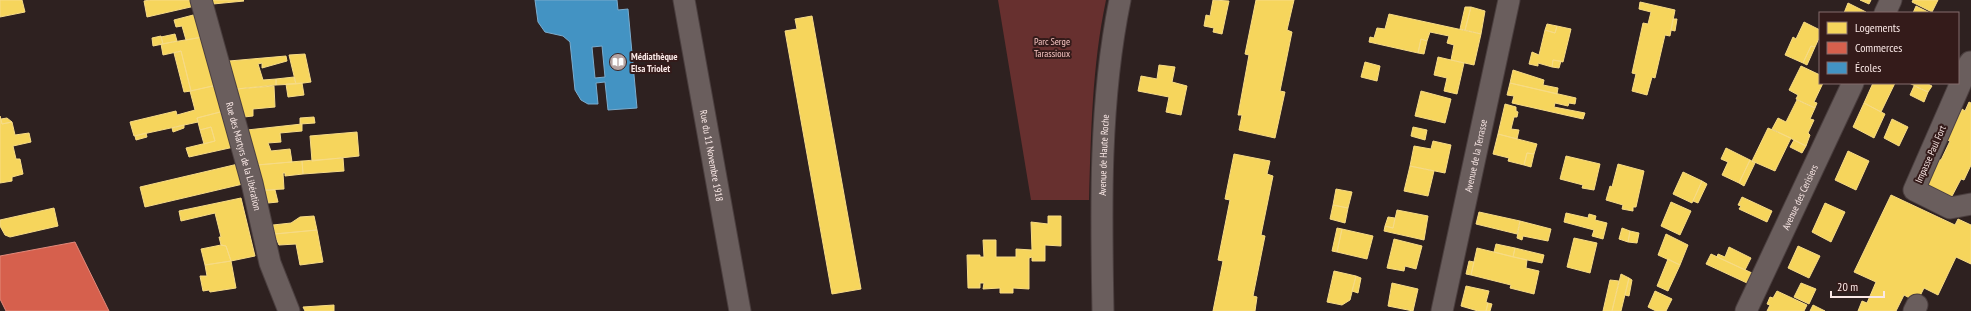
<svg xmlns="http://www.w3.org/2000/svg" width="1971" height="311" font-family="'PT Sans Narrow',sans-serif">
<style>
.green{fill:#67302f}
.homes{fill:#f6d55c;stroke:#f7db85}
.shops{fill:#d6604d;stroke:#e1897b}
.schools{fill:#4393c3;stroke:#7aacce;fill-rule:evenodd}
.lines{fill:none;stroke-linecap:round;stroke-linejoin:round}
.minor-casing{stroke:#4b3f3f;stroke-width:23}
.minor{stroke:#6a5e5d;stroke-width:21}
.labels{text-anchor:middle;stroke-width:4;stroke-linejoin:round;paint-order:stroke}
.park-label{font-size:10px;fill:#f4c3c0;stroke:#341b1a}
.poi-label{font-size:10px;font-weight:bold;fill:#fae8e6;stroke:#341b1a;text-anchor:start}
.street-label{font-size:10px;fill:#fae8e6;stroke:#341b1a}
</style>
<rect width="100%" height="100%" fill="#2e2120"/>
<path class="green" d="M 998,0 L 1106,0 C 1092,66 1091,134 1089,200 L 1031,200 Z"/>
<path class="homes" d="M 0,0 L 22,0 L 25,12 L 0,17 Z
M 150,0 L 193,0 L 195,6 L 147,17 L 144,1 Z
M 212,0 L 243,0 L 244,1 L 213,4 Z
M 1213,0 L 1229,1 L 1222,34 L 1213,32 L 1214,28 L 1204,26 L 1206,15 L 1210,16 Z
M 1256,0 L 1294,0 L 1287,30 L 1292,32 L 1280,91 L 1285,92 L 1275,138 L 1239,130 L 1242,115 L 1238,115 L 1249,55 L 1245,54 Z
M 1860,0 L 1871,0 L 1869,4 Z
M 1913,0 L 1938,0 L 1932,12 L 1912,2 Z
M 1640,2 L 1675,10 L 1670,36 L 1665,35 L 1655,78 L 1652,77 L 1647,95 L 1632,91 L 1636,74 L 1632,73 L 1643,23 L 1648,24 L 1651,12 L 1639,9 Z
M 1848,3 L 1866,12 L 1865,13 L 1844,13 Z
M 1916,6 L 1930,13 L 1913,13 Z
M 1465,7 L 1471,7 L 1465,30 L 1460,29 Z
M 1471,7 L 1485,11 L 1481,34 L 1465,30 Z
M 197,14 L 203,37 L 186,40 L 182,26 L 176,27 L 174,20 Z
M 1389,14 L 1481,34 L 1474,65 L 1451,60 L 1454,45 L 1447,43 L 1449,36 L 1430,32 L 1427,41 L 1421,39 L 1418,53 L 1369,42 L 1370,37 L 1374,38 L 1377,28 L 1385,29 Z
M 812,16 L 861,289 L 832,294 L 785,31 L 797,29 L 795,19 Z
M 1673,19 L 1677,19 L 1675,31 L 1671,30 Z
M 1804,22 L 1820,30 L 1820,36 L 1815,47 L 1811,46 L 1803,63 L 1785,55 L 1793,37 L 1796,39 Z
M 1547,24 L 1557,26 L 1555,33 L 1545,30 Z
M 1557,26 L 1571,29 L 1563,62 L 1553,60 L 1552,67 L 1538,63 L 1538,66 L 1529,64 L 1532,52 L 1539,55 L 1545,30 L 1555,33 Z
M 175,34 L 177,41 L 163,44 L 161,37 Z
M 161,36 L 163,44 L 153,46 L 152,38 Z
M 203,37 L 217,85 L 191,91 L 181,51 L 163,55 L 161,44 Z
M 1421,39 L 1427,41 L 1424,54 L 1418,53 Z
M 1811,46 L 1815,47 L 1807,65 L 1803,63 Z
M 181,51 L 191,91 L 184,92 L 174,53 Z
M 305,54 L 311,82 L 296,84 L 289,55 Z
M 286,56 L 287,61 L 262,68 L 262,63 L 258,64 L 263,80 L 276,79 L 276,85 L 236,89 L 229,61 Z
M 1438,57 L 1464,63 L 1457,94 L 1444,91 L 1447,78 L 1434,75 Z
M 1553,60 L 1561,61 L 1559,68 L 1552,67 Z
M 1365,62 L 1380,66 L 1377,81 L 1361,77 Z
M 1159,65 L 1175,67 L 1172,82 L 1187,86 L 1181,115 L 1166,112 L 1169,97 L 1138,91 L 1141,76 L 1157,79 Z
M 1801,66 L 1820,75 L 1820,83 L 1823,83 L 1814,102 L 1817,103 L 1815,108 L 1796,99 L 1798,95 L 1789,90 Z
M 1513,70 L 1544,80 L 1543,85 L 1558,88 L 1557,94 L 1510,83 Z
M 294,77 L 296,84 L 276,85 L 276,79 Z
M 302,83 L 304,95 L 288,97 L 286,84 Z
M 1510,83 L 1576,98 L 1575,104 L 1569,103 L 1568,106 L 1555,103 L 1554,107 L 1585,113 L 1583,119 L 1512,103 L 1514,96 L 1507,95 Z
M 1873,83 L 1895,83 L 1881,112 L 1864,103 Z
M 1909,83 L 1926,83 L 1932,86 L 1928,92 Z
M 217,85 L 224,111 L 197,118 L 198,122 L 134,136 L 130,122 L 176,111 L 177,115 L 195,110 L 190,91 Z
M 274,86 L 275,107 L 253,109 L 253,116 L 244,117 L 236,89 Z
M 1914,86 L 1928,92 L 1924,102 L 1910,95 Z
M 1421,91 L 1451,99 L 1445,123 L 1415,116 Z
M 1797,100 L 1815,108 L 1810,119 L 1814,120 L 1808,133 L 1810,135 L 1806,146 L 1772,129 L 1778,118 L 1786,122 Z
M 1969,102 L 1971,103 L 1971,165 L 1964,180 L 1961,179 L 1951,198 L 1924,185 L 1937,159 L 1941,160 L 1950,141 L 1947,140 L 1962,109 L 1965,111 Z
M 1864,103 L 1885,114 L 1874,138 L 1853,127 Z
M 1505,104 L 1516,107 L 1516,111 L 1518,112 L 1517,117 L 1514,117 L 1511,129 L 1519,130 L 1517,139 L 1498,134 Z
M 224,111 L 234,147 L 189,157 L 186,148 L 215,141 L 211,127 L 200,130 L 197,118 Z
M 0,116 L 2,124 L 12,122 L 15,135 L 29,133 L 31,142 L 13,146 L 16,159 L 20,159 L 23,174 L 12,177 L 12,181 L 0,183 Z
M 314,117 L 315,123 L 300,124 L 300,118 Z
M 7,118 L 12,122 L 2,124 L 1,119 Z
M 1892,119 L 1908,127 L 1899,146 L 1884,138 Z
M 302,124 L 302,131 L 280,133 L 281,142 L 268,143 L 271,151 L 290,149 L 292,162 L 257,165 L 247,130 Z
M 184,125 L 184,128 L 173,132 L 172,128 Z
M 211,127 L 215,141 L 204,144 L 200,130 Z
M 1413,127 L 1427,130 L 1425,140 L 1411,136 Z
M 1768,128 L 1791,138 L 1775,171 L 1752,161 Z
M 357,132 L 359,156 L 312,161 L 310,136 Z
M 146,133 L 147,137 L 136,140 L 135,136 Z
M 1498,134 L 1537,144 L 1534,154 L 1527,153 L 1524,165 L 1508,161 L 1509,158 L 1493,154 Z
M 1794,140 L 1806,146 L 1802,153 L 1790,147 Z
M 1433,141 L 1451,145 L 1445,173 L 1410,166 L 1414,146 L 1431,149 Z
M 1726,148 L 1750,160 L 1739,183 L 1722,175 L 1728,162 L 1721,159 Z
M 1848,151 L 1869,161 L 1856,190 L 1835,180 Z
M 1527,153 L 1534,154 L 1531,167 L 1524,165 Z
M 1234,154 L 1270,161 L 1267,174 L 1273,176 L 1261,235 L 1265,236 L 1253,296 L 1257,297 L 1255,311 L 1213,311 L 1223,261 L 1218,260 L 1230,200 L 1225,199 Z
M 1566,156 L 1600,164 L 1594,190 L 1582,188 L 1583,185 L 1560,179 Z
M 343,158 L 344,171 L 303,174 L 302,161 Z
M 1750,160 L 1755,163 L 1744,186 L 1739,183 Z
M 302,161 L 303,174 L 285,176 L 285,173 L 283,173 L 284,189 L 264,190 L 257,165 Z
M 238,164 L 243,184 L 145,207 L 140,187 Z
M 1618,164 L 1644,171 L 1636,207 L 1633,207 L 1633,211 L 1622,209 L 1623,205 L 1606,200 L 1610,186 L 1612,187 Z
M 1410,166 L 1434,171 L 1428,196 L 1404,191 Z
M 1683,172 L 1702,181 L 1692,203 L 1673,194 Z
M 1702,181 L 1707,184 L 1698,203 L 1693,201 Z
M 1336,189 L 1352,192 L 1348,208 L 1333,205 Z
M 264,190 L 275,190 L 278,202 L 268,203 Z
M 1891,195 L 1955,225 L 1958,219 L 1971,225 L 1971,264 L 1956,257 L 1938,295 L 1924,288 L 1917,302 L 1904,295 L 1896,311 L 1858,311 L 1862,301 L 1867,303 L 1876,282 L 1854,272 Z
M 1742,197 L 1772,211 L 1767,222 L 1739,209 L 1741,206 L 1738,205 Z
M 241,198 L 255,256 L 231,261 L 226,246 L 221,245 L 219,237 L 221,237 L 215,213 L 181,221 L 179,211 Z
M 1671,202 L 1691,211 L 1680,235 L 1661,226 Z
M 1825,203 L 1845,212 L 1831,242 L 1812,232 Z
M 1333,205 L 1348,208 L 1345,223 L 1330,219 Z
M 54,208 L 58,226 L 10,237 L 5,235 L 0,226 L 0,220 Z
M 1397,210 L 1428,216 L 1424,240 L 1384,231 L 1385,226 L 1393,228 Z
M 1479,212 L 1520,221 L 1517,234 L 1476,224 Z
M 1566,213 L 1588,218 L 1589,214 L 1596,216 L 1595,220 L 1607,223 L 1603,239 L 1592,236 L 1594,230 L 1564,222 Z
M 314,216 L 317,230 L 275,234 L 273,225 L 291,223 L 300,217 Z
M 1048,216 L 1061,216 L 1061,246 L 1045,245 L 1045,261 L 1032,261 L 1032,257 L 1029,258 L 1029,289 L 1013,288 L 1013,293 L 1000,293 L 1000,288 L 983,289 L 984,283 L 980,283 L 980,288 L 968,288 L 967,255 L 980,255 L 980,257 L 984,257 L 983,240 L 996,240 L 996,257 L 1016,257 L 1016,249 L 1032,250 L 1031,222 L 1048,224 Z
M 1388,217 L 1395,218 L 1393,228 L 1385,226 Z
M 1520,221 L 1551,229 L 1548,241 L 1523,236 L 1522,240 L 1517,238 Z
M 1337,228 L 1342,229 L 1337,252 L 1332,251 Z
M 1622,228 L 1630,231 L 1628,242 L 1619,239 Z
M 1342,229 L 1373,236 L 1367,259 L 1337,252 Z
M 317,230 L 323,262 L 300,265 L 296,244 L 279,245 L 274,234 Z
M 1630,231 L 1639,233 L 1637,243 L 1628,242 Z
M 1666,234 L 1688,245 L 1680,265 L 1658,255 Z
M 1574,238 L 1597,243 L 1590,273 L 1567,267 Z
M 1394,239 L 1422,246 L 1416,269 L 1405,266 L 1404,271 L 1387,268 Z
M 1496,244 L 1515,248 L 1513,257 L 1494,252 Z
M 221,245 L 226,246 L 231,261 L 205,265 L 201,249 Z
M 1798,246 L 1820,256 L 1809,278 L 1788,268 Z
M 1729,247 L 1751,258 L 1745,270 L 1717,257 L 1718,254 L 1725,257 Z
M 1477,248 L 1527,260 L 1526,268 L 1539,271 L 1534,294 L 1510,288 L 1511,285 L 1471,275 Z
M 1515,248 L 1544,255 L 1542,263 L 1513,257 Z
M 1711,254 L 1752,273 L 1747,283 L 1706,264 Z
M 1668,259 L 1680,265 L 1668,291 L 1657,286 Z
M 231,261 L 236,288 L 210,292 L 209,290 L 203,291 L 200,276 L 207,276 L 205,265 Z
M 1469,261 L 1474,262 L 1471,275 L 1466,274 Z
M 1334,271 L 1356,276 L 1350,300 L 1342,305 L 1327,302 Z
M 1621,274 L 1629,278 L 1621,311 L 1612,311 Z
M 1356,276 L 1361,278 L 1358,293 L 1352,291 Z
M 1629,278 L 1632,280 L 1629,296 L 1625,295 Z
M 1610,280 L 1619,281 L 1612,311 L 1603,311 Z
M 1392,283 L 1418,289 L 1413,311 L 1388,306 Z
M 1801,283 L 1816,289 L 1809,304 L 1794,297 Z
M 1466,286 L 1489,291 L 1486,302 L 1488,303 L 1486,311 L 1478,311 L 1461,306 Z
M 1655,291 L 1672,299 L 1666,311 L 1656,311 L 1648,307 Z
M 1777,291 L 1807,305 L 1804,311 L 1767,311 L 1770,305 L 1767,304 L 1770,297 L 1773,298 Z
M 1488,303 L 1492,304 L 1490,311 L 1486,311 Z
M 334,305 L 334,311 L 305,311 L 303,307 Z
M 1813,305 L 1825,311 L 1810,311 Z"/>
<path class="shops" d="M 75,242 L 109,311 L 6,311 L 0,299 L 0,256 Z"/>
<path class="schools" d="M 535,0 L 617,0 L 618,10 L 628,9 L 637,108 L 608,110 L 605,82 L 596,83 L 598,104 L 588,104 L 581,100 L 575,90 L 570,42 L 563,36 L 545,32 L 538,22 ZM 602,46 L 605,77 L 595,78 L 592,47 Z"/>
<g class="lines">
<g class="minor-casing">
<g id="minor">
<path id="s1" d="M 201,0 L 252,183 L 270,263 L 289,311"/>
<path id="s2" d="M 684,0 L 740,311"/>
<path d="M 1885,13 L 1891,0"/>
<path d="M 1970,62 L 1914,190 L 1950,208 L 1971,204"/>
<path id="s3" d="M 1103,311 C 1101,208 1099,102 1120,0"/>
<path id="s4" d="M 1442,311 L 1509,0"/>
<path id="s5" d="M 1746,311 L 1853,83"/>
<path d="M 1914,311 L 1917,305"/>
</g>
</g>
<use href="#minor" class="minor"/>
</g>
<defs>
<g id="library-disc" transform="scale(0.9)"><circle r="9.5" fill="#b3a2a1" stroke="#341b1a"/><path d="M-6-4Q-3-5.5-.7-3.5V5Q-3 3-6 4ZM6-4Q3-5.5 .7-3.5V5Q3 3 6 4Z" fill="#fff"/></g>
</defs>
<g fill-rule="evenodd">
<use href="#library-disc" x="618" y="62"/>
</g>
<g class="labels">
<g class="park-label">
<text x="1052" y="45">Parc Serge<tspan x="1052" dy="12">Tarassioux</tspan></text>
</g>
<g class="poi-label">
<text x="631" y="60">Médiathèque<tspan x="631" dy="12">Elsa Triolet</tspan></text>
</g>
<g class="street-label">
<text transform="translate(1930 154) rotate(-66)" y="4">Impasse Paul Fort</text>
<text dy="4" stroke="none"><textPath href="#s3" startOffset="156">Avenue de Haute Roche</textPath></text>
<text dy="4" stroke="none"><textPath href="#s1" startOffset="162">Rue des Martyrs de la Libération</textPath></text>
<text dy="4" stroke="none"><textPath href="#s2" startOffset="158">Rue du 11 Novembre 1918</textPath></text>
<text dy="4" stroke="none"><textPath href="#s4" startOffset="159">Avenue de la Terrasse</textPath></text>
<text dy="4" stroke="none"><textPath href="#s5" startOffset="126">Avenue des Cerisiers</textPath></text>
</g>
</g>
<rect x="1819" y="12" width="140" height="72" fill="#341b1a" stroke="#836d6c"/>
<rect x="1827" y="22" width="20" height="12" fill="#f6d55c" stroke="#836d6c"/>
<text x="1855" y="32" font-size="12" fill="#fae8e6">Logements</text>
<rect x="1827" y="42" width="20" height="12" fill="#d6604d" stroke="#836d6c"/>
<text x="1855" y="52" font-size="12" fill="#fae8e6">Commerces</text>
<rect x="1827" y="62" width="20" height="12" fill="#4393c3" stroke="#836d6c"/>
<text x="1855" y="72" font-size="12" fill="#fae8e6">Écoles</text>
<path d="M1831 291v6h53v-6" fill="none" stroke="#fae8e6" stroke-width="2"/>
<text x="1837" y="291" font-size="12" fill="#fae8e6" stroke="#341b1a" stroke-width="3" paint-order="stroke">20 m</text>
</svg>
